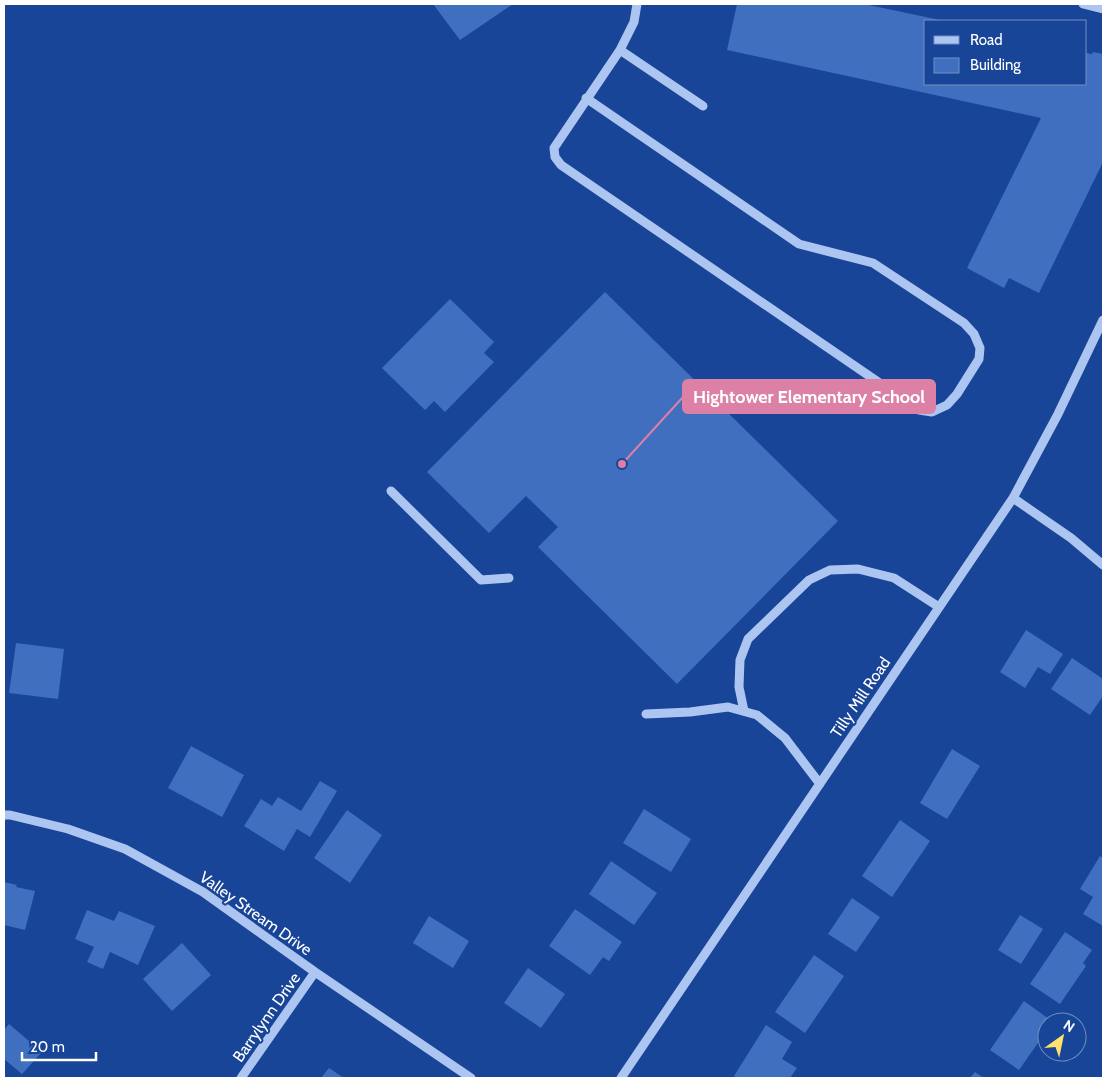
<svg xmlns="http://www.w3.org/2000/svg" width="1107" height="1082" font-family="Cabin,sans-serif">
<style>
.building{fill:#416fbf}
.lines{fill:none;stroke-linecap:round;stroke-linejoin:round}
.minor{stroke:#acc5f1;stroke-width:9}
.labels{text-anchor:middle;stroke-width:4;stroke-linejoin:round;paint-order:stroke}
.street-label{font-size:16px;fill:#fff;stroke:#184598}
.leader{fill:none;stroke:#dd80a5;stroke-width:2}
.callout-dot{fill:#dd80a5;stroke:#184598;stroke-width:2}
.callout{fill:#dd80a5;stroke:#dd80a5;stroke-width:2}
.callout-label{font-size:18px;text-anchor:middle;font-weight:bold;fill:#fff}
</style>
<rect width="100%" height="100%" fill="#184598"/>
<path class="building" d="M 433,4 L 513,4 L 460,40 Z
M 737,4 L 864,4 L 940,20 L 926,21 L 926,84 L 1086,84 L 1086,53 L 1092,54 L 1093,52 L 1103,54 L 1103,162 L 1039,293 L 1009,278 L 1004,288 L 967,268 L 1041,118 L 727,50 Z
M 605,292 L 838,521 L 677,684 L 538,547 L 558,527 L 526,496 L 489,533 L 427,472 Z
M 450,299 L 494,342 L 484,353 L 494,362 L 445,412 L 434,401 L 425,410 L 382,368 Z
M 1026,630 L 1063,654 L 1050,674 L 1038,667 L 1025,688 L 1000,672 Z
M 16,643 L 64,649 L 58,699 L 9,693 Z
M 1072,658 L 1103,679 L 1103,696 L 1090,715 L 1051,689 Z
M 191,746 L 244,775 L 222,817 L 168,788 Z
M 952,749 L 980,766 L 947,819 L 920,803 Z
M 320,781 L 337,791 L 310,837 L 297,829 L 284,851 L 244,826 L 261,799 L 272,806 L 278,797 L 301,811 Z
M 644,809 L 691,839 L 671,872 L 623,843 Z
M 347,810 L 382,835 L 350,883 L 314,858 Z
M 900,820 L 930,841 L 892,897 L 862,876 Z
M 1100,856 L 1103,858 L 1103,926 L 1083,914 L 1093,897 L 1080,889 Z
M 611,861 L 657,893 L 634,925 L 589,894 Z
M 4,882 L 17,885 L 16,887 L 35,891 L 25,930 L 4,925 Z
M 852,898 L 880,917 L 856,952 L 828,934 Z
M 575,909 L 622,942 L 609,961 L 603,957 L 590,975 L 549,946 Z
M 87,910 L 114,921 L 119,911 L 155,926 L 138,965 L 110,952 L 103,969 L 87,962 L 94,947 L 75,939 Z
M 1020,915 L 1043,929 L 1021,964 L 998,950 Z
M 429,916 L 469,941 L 453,968 L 413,943 Z
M 1065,932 L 1092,950 L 1083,963 L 1086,966 L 1060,1004 L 1030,984 Z
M 182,943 L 211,975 L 172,1011 L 143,979 Z
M 814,955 L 844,976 L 805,1033 L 775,1012 Z
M 528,968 L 565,994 L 541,1028 L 504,1003 Z
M 1024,1001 L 1053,1022 L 1047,1022 L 1047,1030 L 1019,1070 L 990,1050 Z
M 9,1024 L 42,1052 L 22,1074 L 4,1059 L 4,1030 Z
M 766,1025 L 792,1042 L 782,1059 L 797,1068 L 790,1078 L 737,1078 L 734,1076 Z
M 329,1068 L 344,1078 L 321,1078 Z
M 975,1072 L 984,1078 L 970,1078 Z"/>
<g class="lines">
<path class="minor" d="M 1083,4 L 1103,9
M 620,50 L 703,106
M 586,98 L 799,244 L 873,263 L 964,323 L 974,334 L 980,348 L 979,359 L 957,394 L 947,405 L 932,412 L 919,410 L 561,165 L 555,157 L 554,148 L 620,50 L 634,22 L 637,4
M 391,491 L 481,580 L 509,578
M 1013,498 L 1071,538 L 1103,565
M 744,711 L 739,687 L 740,660 L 748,639 L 809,580 L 830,570 L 858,569 L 894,578 L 939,607
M 646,714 L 690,712 L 728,707 L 757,715 L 785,738 L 820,784
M 4,815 L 10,815 L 68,829 L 125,849 L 203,892 L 315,972 L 471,1078
M 241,1078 L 315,972
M 621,1078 L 1013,498 L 1058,414 L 1103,320"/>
</g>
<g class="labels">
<g class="street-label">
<text transform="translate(860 697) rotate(-56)" y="6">Tilly Mill Road</text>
<text transform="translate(256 913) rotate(35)" y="6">Valley Stream Drive</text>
<text transform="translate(266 1017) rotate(-55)" y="6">Barrylynn Drive</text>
</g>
</g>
<path class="leader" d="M622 464L683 397"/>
<circle class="callout-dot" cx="622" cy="464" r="5"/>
<rect class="callout" x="683" y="380" width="252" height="33" rx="5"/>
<g class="callout-label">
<text x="809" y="403">Hightower Elementary School</text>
</g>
<rect width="1107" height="1082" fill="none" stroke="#ffffff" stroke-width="10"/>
<rect x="924" y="20" width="162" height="65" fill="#184598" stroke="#748fc1"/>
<rect x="934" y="36" width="25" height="8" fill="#acc5f1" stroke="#748fc1"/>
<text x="970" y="45" font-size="15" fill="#ffffff">Road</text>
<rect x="934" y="58" width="25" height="15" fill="#416fbf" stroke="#748fc1"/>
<text x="970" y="70" font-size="15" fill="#ffffff">Building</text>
<g transform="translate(1062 1037) rotate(33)"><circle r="24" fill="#184598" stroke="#748fc1"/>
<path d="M0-4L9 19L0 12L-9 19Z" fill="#ffe16c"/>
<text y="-8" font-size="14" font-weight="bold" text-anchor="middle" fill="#ffffff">N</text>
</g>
<path d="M22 1052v8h74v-8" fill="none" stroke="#ffffff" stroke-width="2.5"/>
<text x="30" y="1052" font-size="15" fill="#ffffff" stroke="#184598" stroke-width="4" paint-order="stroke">20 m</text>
</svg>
